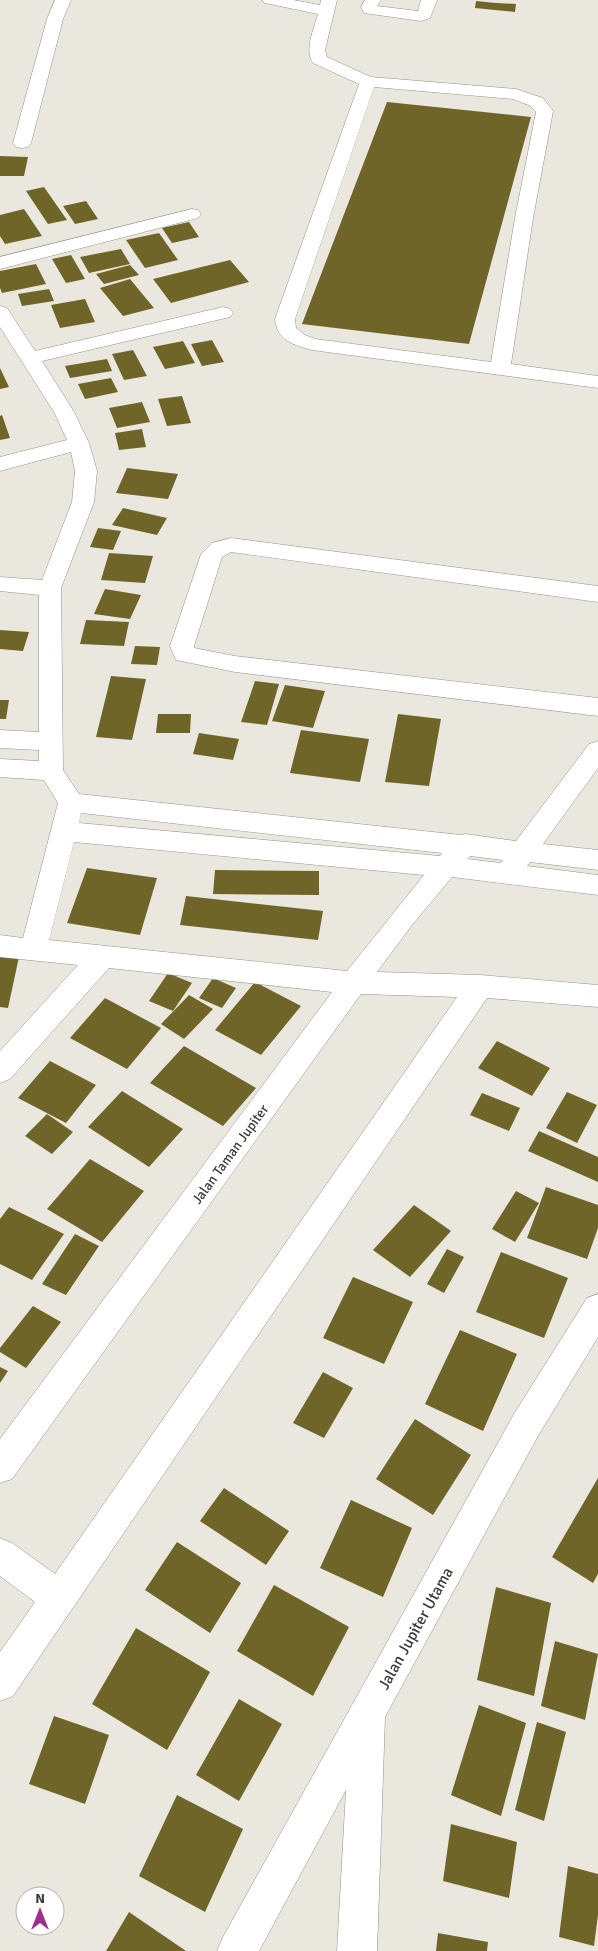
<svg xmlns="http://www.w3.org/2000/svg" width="598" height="1951" font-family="Signika,sans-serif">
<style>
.building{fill:#6f6528}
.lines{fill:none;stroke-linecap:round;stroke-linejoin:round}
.minor-casing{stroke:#929187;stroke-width:1}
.minor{fill:#fff;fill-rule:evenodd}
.labels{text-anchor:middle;stroke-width:5;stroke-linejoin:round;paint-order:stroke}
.street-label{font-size:14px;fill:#3b3a36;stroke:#fff}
.near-street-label{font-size:16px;fill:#3b3a36;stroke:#fff}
</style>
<rect width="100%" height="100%" fill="#eae8de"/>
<path class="building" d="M 476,1 L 496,3 L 516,4 L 515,12 L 475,8 Z
M 387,102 L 531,117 L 469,344 L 302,324 Z
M 0,156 L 28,157 L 24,176 L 0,176 Z
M 44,187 L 67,220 L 48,224 L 26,191 Z
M 86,201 L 98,219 L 75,224 L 63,206 Z
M 24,209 L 42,236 L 5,244 L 0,236 L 0,215 Z
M 189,222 L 199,237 L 172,243 L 162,228 Z
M 159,233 L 178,260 L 145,268 L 126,240 Z
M 121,249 L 130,264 L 89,273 L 80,257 Z
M 71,255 L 85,279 L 66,283 L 52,259 Z
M 230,260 L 249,282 L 171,303 L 153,279 Z
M 36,264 L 46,284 L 2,293 L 0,288 L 0,271 Z
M 130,265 L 139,275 L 104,284 L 96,274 Z
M 130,279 L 154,308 L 123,316 L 100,288 Z
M 49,289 L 54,301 L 22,306 L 18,294 Z
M 85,299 L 95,322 L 60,328 L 51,305 Z
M 212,340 L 224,362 L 202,366 L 191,344 Z
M 183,341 L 195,363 L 165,369 L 153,347 Z
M 133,350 L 147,376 L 124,380 L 112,354 Z
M 107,359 L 112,371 L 70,378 L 65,366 Z
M 0,368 L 9,387 L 0,389 Z
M 111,378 L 118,392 L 85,399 L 78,384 Z
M 182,396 L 191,423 L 167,426 L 158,399 Z
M 142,402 L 150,422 L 117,428 L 109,408 Z
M 2,415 L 10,438 L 0,440 L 0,416 Z
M 142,429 L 146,447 L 119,450 L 115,433 Z
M 127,468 L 178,474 L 168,499 L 116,493 Z
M 123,508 L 167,518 L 157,535 L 112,525 Z
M 98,528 L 121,531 L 113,550 L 90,547 Z
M 109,553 L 153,556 L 145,583 L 101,580 Z
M 105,589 L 141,595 L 130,619 L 94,614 Z
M 86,620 L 129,622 L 124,646 L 80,644 Z
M 0,630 L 29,632 L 23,651 L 0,649 Z
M 135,646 L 160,647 L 157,665 L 131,664 Z
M 111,676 L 146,679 L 132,740 L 96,737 Z
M 255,681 L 279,684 L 267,725 L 241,722 Z
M 285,685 L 325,691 L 313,728 L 272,721 Z
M 0,700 L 9,700 L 6,719 L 0,719 Z
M 158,714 L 191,714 L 190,733 L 156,733 Z
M 398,714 L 441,719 L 429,786 L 385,782 Z
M 301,730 L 369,739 L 360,782 L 290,773 Z
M 199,733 L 239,739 L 233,760 L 193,754 Z
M 87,868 L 157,878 L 140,935 L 67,923 Z
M 215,870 L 319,871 L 319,895 L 213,894 Z
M 186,896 L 323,911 L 318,940 L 180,925 Z
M 0,956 L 19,957 L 8,1008 L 0,1007 Z
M 168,973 L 192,983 L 173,1011 L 149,1001 Z
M 213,978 L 236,988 L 222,1008 L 199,998 Z
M 255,982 L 301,1006 L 261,1055 L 215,1030 Z
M 189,995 L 213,1009 L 184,1039 L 161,1024 Z
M 105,998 L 161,1028 L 127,1069 L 70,1038 Z
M 497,1041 L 550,1068 L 532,1096 L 478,1068 Z
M 184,1046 L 256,1088 L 223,1126 L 150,1083 Z
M 50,1061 L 96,1085 L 66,1123 L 18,1098 Z
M 122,1091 L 183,1129 L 149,1167 L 88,1127 Z
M 567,1092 L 597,1105 L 577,1143 L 546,1128 Z
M 482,1093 L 520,1108 L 509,1131 L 470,1115 Z
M 47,1114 L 73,1132 L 52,1154 L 25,1136 Z
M 539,1131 L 598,1157 L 598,1182 L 528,1151 Z
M 90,1159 L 144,1191 L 102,1242 L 47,1209 Z
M 546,1187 L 598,1205 L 598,1228 L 587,1259 L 527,1238 Z
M 516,1191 L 539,1203 L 515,1242 L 492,1229 Z
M 414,1205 L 451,1231 L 410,1277 L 373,1250 Z
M 9,1207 L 64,1234 L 32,1280 L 0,1264 L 0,1219 Z
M 75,1234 L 99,1246 L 66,1295 L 42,1284 Z
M 447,1249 L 464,1257 L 444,1293 L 427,1284 Z
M 501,1252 L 568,1278 L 544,1338 L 476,1312 Z
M 353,1277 L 413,1302 L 384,1364 L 323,1338 Z
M 33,1306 L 61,1322 L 26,1368 L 0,1352 L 0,1348 Z
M 460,1330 L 517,1354 L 483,1431 L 425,1404 Z
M 0,1367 L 8,1371 L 0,1383 Z
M 323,1372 L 353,1388 L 324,1438 L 293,1423 Z
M 415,1419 L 471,1455 L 433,1515 L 376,1479 Z
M 598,1478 L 598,1574 L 593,1583 L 552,1557 Z
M 224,1488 L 289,1531 L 266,1565 L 200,1521 Z
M 351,1500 L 412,1528 L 383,1597 L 320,1568 Z
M 177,1542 L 241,1583 L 210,1633 L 145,1590 Z
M 274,1585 L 349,1627 L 313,1696 L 237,1651 Z
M 496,1587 L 551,1603 L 534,1696 L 477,1680 Z
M 136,1628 L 210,1672 L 167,1750 L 92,1704 Z
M 555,1641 L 598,1654 L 585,1720 L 541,1706 Z
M 239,1699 L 282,1724 L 239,1801 L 196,1775 Z
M 479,1705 L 526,1723 L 501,1816 L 451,1795 Z
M 54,1716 L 109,1735 L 85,1804 L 29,1784 Z
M 537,1722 L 566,1732 L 544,1821 L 515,1810 Z
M 177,1795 L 243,1829 L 205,1912 L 139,1876 Z
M 451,1824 L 517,1842 L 509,1898 L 443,1881 Z
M 568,1866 L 598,1874 L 598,1915 L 594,1946 L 559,1937 Z
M 129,1912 L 186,1951 L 106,1951 Z
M 438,1933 L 488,1942 L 487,1951 L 436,1951 Z"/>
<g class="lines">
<g class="minor-casing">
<path id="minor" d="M 55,0 L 71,0 L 63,19 L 31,143 L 28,147 L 22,148 L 16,147 L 13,143 L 47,19 Z
M 262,0 L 293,0 L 320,5 L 321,0 L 337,0 L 325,50 L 327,57 L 371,77 L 516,89 L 543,98 L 553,111 L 533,218 L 511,364 L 598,376 L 598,388 L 312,350 C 293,345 277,340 275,319 L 359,84 L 313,63 C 304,50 314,29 318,14 L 265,3 ZM 374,87 L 513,99 L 531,106 L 536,112 L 515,218 L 491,362 L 315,339 L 305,335 L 296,328 L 295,319 Z
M 365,0 L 381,0 L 377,6 L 418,11 L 421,0 L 437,0 L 430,18 L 421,21 L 364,13 L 361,7 Z
M 192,209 L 198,210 L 201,214 L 198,218 L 0,269 L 0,257 Z
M 0,306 L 7,308 L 35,351 L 223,307 L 230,309 L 233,313 L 230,317 L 42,361 L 74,412 L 89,443 L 97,471 L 94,502 L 61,588 L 63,770 L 79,794 L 461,835 L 465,834 L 516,841 L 589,744 L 598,741 L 598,768 L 543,844 L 598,850 L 598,870 L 530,862 L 527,866 L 598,875 L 598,895 L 452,877 L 412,925 L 377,972 L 480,975 L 598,985 L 598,1007 L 487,998 L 13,1696 L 0,1701 L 0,1652 L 35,1602 L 0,1576 L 0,1538 L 12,1543 L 55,1574 L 457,997 L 361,994 L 12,1479 L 0,1483 L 0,1439 L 332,992 L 109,968 L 10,1079 L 0,1083 L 0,1051 L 78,965 L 0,957 L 0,935 L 23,938 L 58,803 L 44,780 L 0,777 L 0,759 L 39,761 L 39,750 L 0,748 L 0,730 L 39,732 L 39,595 L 0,591 L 0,577 L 42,580 L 72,502 L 75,471 L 71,452 L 0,471 L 0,457 L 67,440 L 54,412 L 0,327 ZM 81,813 L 442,853 L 440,856 L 79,823 ZM 74,842 L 424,875 L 347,971 L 49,940 ZM 470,856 L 503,860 L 501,863 L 467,859 Z
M 231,538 L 598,586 L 598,602 L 231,552 L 222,557 L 194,646 L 194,648 L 235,656 L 598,698 L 598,716 L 235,672 L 176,660 L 170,646 L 201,554 L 212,543 Z
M 598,1294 L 598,1337 L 538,1436 L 385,1717 L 377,1951 L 337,1951 L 346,1790 L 259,1951 L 217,1951 L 223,1937 L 514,1414 L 587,1298 Z"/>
</g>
<use href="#minor" class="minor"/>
</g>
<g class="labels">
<g class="street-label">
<text transform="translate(230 1154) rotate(-54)" y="5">Jalan Taman Jupiter</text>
</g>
<g class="near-street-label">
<text transform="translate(415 1628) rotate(-61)" y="6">Jalan Jupiter Utama</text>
</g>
</g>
<g transform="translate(40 1911)"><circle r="24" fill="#ffffff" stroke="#b1b0af"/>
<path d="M0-4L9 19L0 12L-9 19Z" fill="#9c2e8d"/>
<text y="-8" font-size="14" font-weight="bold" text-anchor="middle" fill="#3b3a36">N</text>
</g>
</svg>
